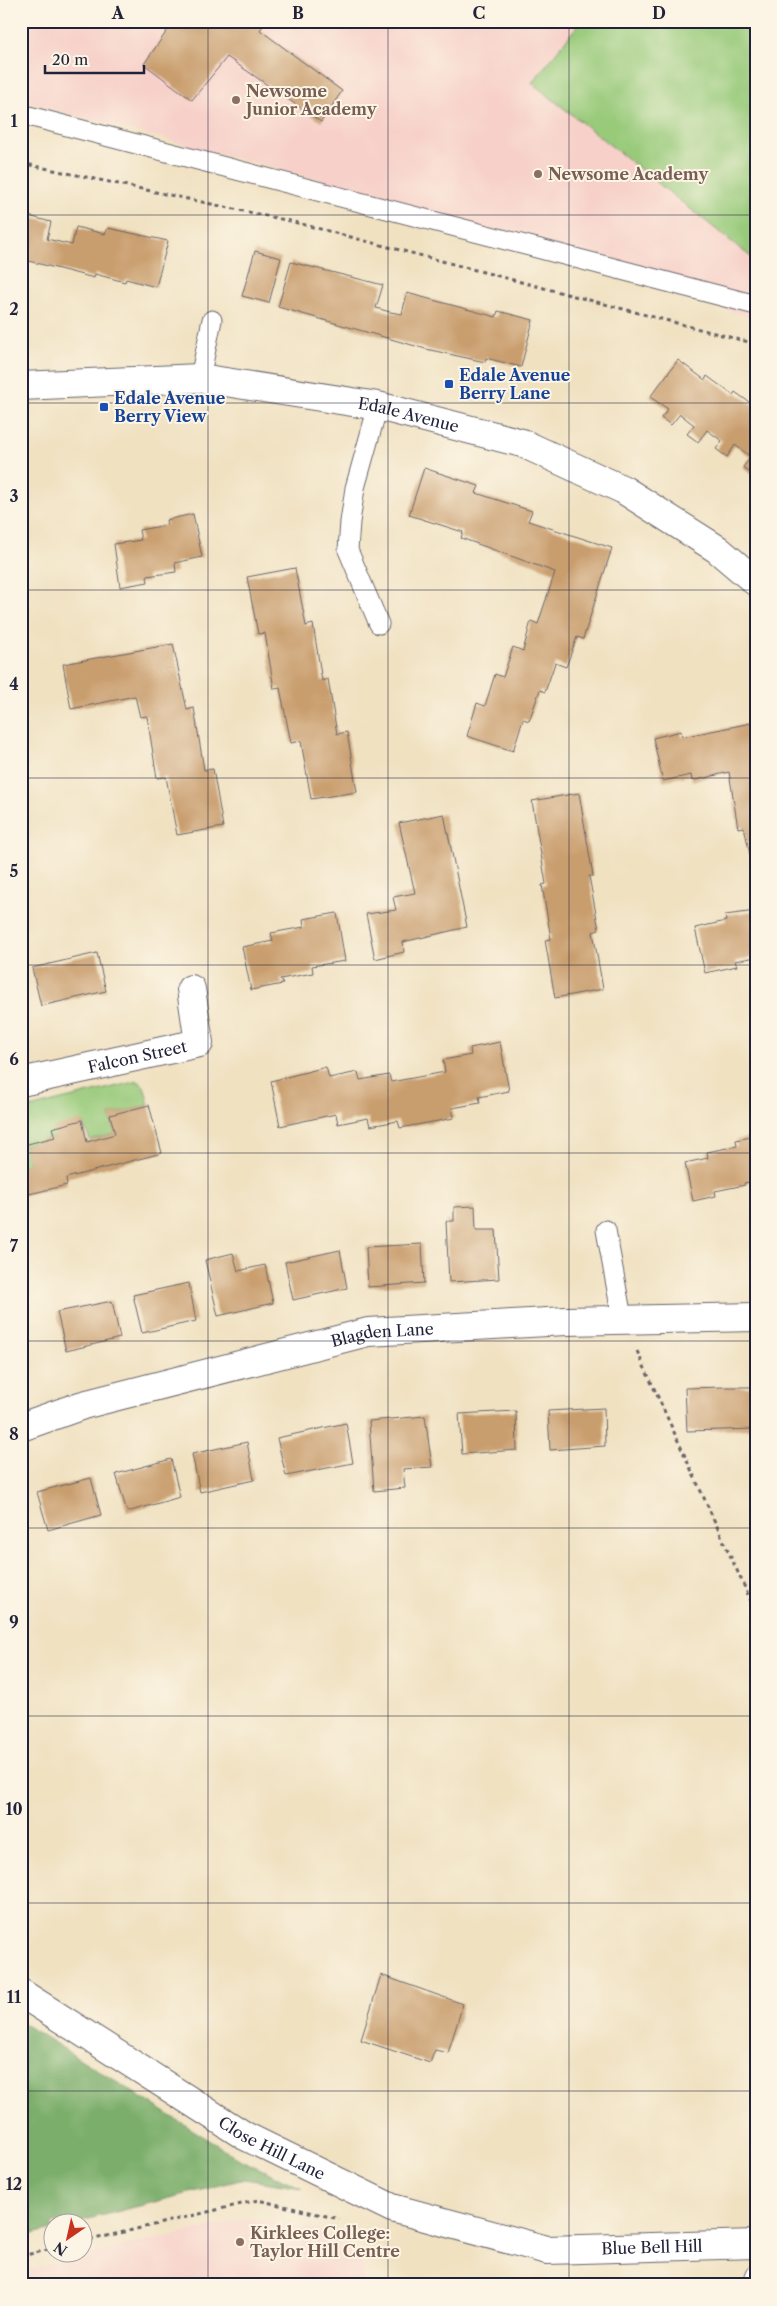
<svg xmlns="http://www.w3.org/2000/svg" width="777" height="2306" font-family="'Libre Caslon Text',serif">
<style>
.built{fill:#f7d1c9}
.green{fill:#98ca7a;stroke:#5d765a}
.forest{fill:#7aae6a;stroke:#4e6852}
.building{fill:#c99e6e}
.lines{fill:none;stroke-linecap:round;stroke-linejoin:round}
.service-casing{stroke:#6a656a;stroke-width:21}
.minor-casing{stroke:#6a656a;stroke-width:30}
.path{stroke:#6a656a;stroke-width:3;stroke-dasharray:4 4;stroke-linecap:butt}
.service{stroke:#fff;stroke-width:19}
.minor{stroke:#fff;stroke-width:28}
.grid{fill:none;stroke:#22223b;stroke-width:1;stroke-opacity:0.55}
.education-dot{fill:#8d6e63;stroke:#fcf5e5;stroke-width:2}
.transit-dot{fill:#1a4fb4;stroke:#fcf5e5;stroke-width:2}
.labels{text-anchor:middle;stroke-width:4;stroke-linejoin:round;paint-order:stroke}
.education-label{font-size:16px;font-weight:bold;fill:#785e54;stroke:#fcf5e5;text-anchor:start}
.transit-label{font-size:16px;font-weight:bold;fill:#164399;stroke:#fcf5e5;text-anchor:start}
.street-label{font-size:16px;fill:#22223b;stroke:#fcf5e5}
.neatline{fill:none;stroke:#22223b;stroke-width:2}
.grid-label{font-size:16px;text-anchor:middle;font-weight:bold;fill:#22223b}
</style>
<rect width="100%" height="100%" fill="#fcf5e5"/>
<filter id="ink" filterUnits="userSpaceOnUse"><feTurbulence type="fractalNoise" baseFrequency=".02" numOctaves="2"/><feDisplacementMap in="SourceGraphic" scale="10" xChannelSelector="R" yChannelSelector="G"/><feConvolveMatrix kernelMatrix="1 2 1 2 8 2 1 2 1" color-interpolation-filters="sRGB"/></filter>
<filter id="wash" filterUnits="userSpaceOnUse"><feTurbulence type="fractalNoise" baseFrequency=".0096" numOctaves="4" result="noise"/><feDisplacementMap in="SourceGraphic" scale="20" xChannelSelector="R" yChannelSelector="G"/><feGaussianBlur stdDeviation="1.12" result="paint"/><feColorMatrix in="noise" values="0 0 0 0 0 0 0 0 0 0 0 0 0 0 0 0 0 1.4 0 .05"/><feComposite in="paint" operator="in"/></filter>
<g filter="url(#wash)">
<rect width="100%" height="100%" fill="#f0e1c1"/>
<path class="built" d="M 21,21 L 756,21 L 756,319 L 318,180 L 21,101 Z
M 249,2219 L 316,2230 L 361,2254 L 364,2285 L 21,2285 L 21,2272 L 80,2256 Z"/>
<path class="green" d="M 581,21 L 756,21 L 756,261 L 532,83 Z
M 138,1081 L 144,1086 L 149,1105 L 110,1115 L 115,1134 L 90,1140 L 82,1121 L 55,1137 L 24,1145 L 29,1164 L 21,1166 L 21,1110 Z"/>
<path class="forest" d="M 21,2022 L 241,2160 L 302,2188 L 244,2179 L 73,2223 L 52,2224 L 52,2229 L 21,2237 Z"/>
<g id="blocks">
<path class="building" d="M 174,21 L 266,21 L 260,30 L 342,91 L 321,122 L 227,57 L 192,100 L 144,64 Z
M 21,214 L 51,222 L 47,239 L 72,245 L 76,227 L 105,234 L 108,228 L 168,241 L 156,287 L 126,279 L 125,282 L 95,274 L 94,278 L 21,259 Z
M 255,251 L 281,258 L 269,303 L 242,296 Z
M 291,262 L 383,285 L 376,308 L 390,312 L 402,314 L 407,293 L 496,317 L 498,311 L 533,320 L 521,367 L 486,358 L 485,362 L 426,349 L 278,307 Z
M 678,360 L 705,380 L 707,376 L 733,395 L 735,392 L 756,407 L 756,470 L 752,475 L 743,467 L 751,457 L 735,445 L 727,457 L 716,449 L 722,441 L 707,430 L 698,442 L 687,434 L 694,425 L 680,414 L 671,425 L 661,418 L 668,409 L 650,397 Z
M 424,468 L 479,486 L 476,493 L 532,511 L 528,521 L 612,548 L 583,639 L 577,637 L 566,667 L 555,663 L 545,692 L 540,690 L 529,721 L 523,719 L 513,751 L 467,736 L 477,703 L 485,706 L 495,674 L 503,677 L 513,647 L 523,651 L 531,621 L 538,624 L 555,572 L 461,538 L 463,532 L 409,515 Z
M 193,514 L 202,557 L 175,563 L 176,572 L 147,576 L 148,582 L 120,587 L 114,544 L 141,540 L 139,530 L 167,525 L 166,520 Z
M 295,568 L 306,626 L 313,624 L 322,681 L 328,679 L 337,734 L 347,732 L 357,792 L 311,799 L 301,741 L 291,743 L 280,688 L 274,689 L 265,633 L 258,634 L 247,577 Z
M 173,644 L 187,710 L 194,708 L 204,770 L 213,769 L 223,827 L 177,835 L 166,777 L 157,778 L 147,716 L 140,717 L 135,696 L 71,709 L 63,664 Z
M 756,722 L 756,878 L 755,878 L 744,827 L 738,828 L 729,772 L 692,781 L 691,775 L 663,781 L 653,738 L 681,731 L 682,737 Z
M 579,793 L 593,876 L 589,876 L 599,930 L 593,932 L 603,989 L 555,998 L 545,940 L 551,939 L 542,885 L 546,884 L 532,801 Z
M 444,814 L 467,927 L 403,942 L 404,952 L 375,959 L 366,914 L 396,910 L 393,897 L 415,893 L 399,823 Z
M 756,882 L 756,904 L 755,904 L 751,884 Z
M 756,911 L 756,957 L 735,961 L 737,966 L 705,973 L 695,928 L 726,921 L 725,915 Z
M 337,913 L 345,961 L 312,966 L 313,973 L 280,979 L 283,984 L 251,990 L 242,947 L 273,941 L 271,933 L 304,927 L 303,919 Z
M 97,953 L 106,991 L 41,1006 L 32,968 Z
M 500,1042 L 509,1091 L 479,1097 L 480,1103 L 452,1108 L 454,1118 L 400,1128 L 398,1121 L 370,1126 L 368,1118 L 338,1124 L 336,1114 L 280,1126 L 271,1081 L 326,1067 L 329,1078 L 358,1072 L 360,1080 L 389,1075 L 391,1082 L 445,1072 L 443,1060 L 471,1055 L 470,1048 Z
M 149,1105 L 162,1153 L 66,1178 L 67,1185 L 21,1196 L 21,1166 L 29,1164 L 24,1145 L 55,1137 L 52,1128 L 82,1120 L 87,1142 L 115,1134 L 110,1115 Z
M 756,1136 L 756,1181 L 744,1183 L 745,1185 L 715,1191 L 716,1196 L 693,1201 L 685,1163 L 708,1158 L 707,1152 L 737,1146 L 736,1140 Z
M 475,1206 L 476,1230 L 496,1230 L 499,1279 L 449,1282 L 446,1221 L 454,1221 L 454,1207 Z
M 422,1244 L 424,1283 L 368,1287 L 366,1247 Z
M 340,1250 L 347,1288 L 293,1300 L 285,1262 Z
M 233,1253 L 238,1271 L 265,1265 L 273,1303 L 218,1316 L 205,1260 Z
M 189,1283 L 196,1321 L 142,1333 L 133,1295 Z
M 112,1301 L 120,1338 L 66,1351 L 57,1312 Z
M 21,1357 L 27,1382 L 21,1384 Z
M 726,1387 L 756,1387 L 756,1429 L 687,1431 L 685,1388 Z
M 604,1408 L 605,1446 L 550,1450 L 548,1411 Z
M 516,1411 L 517,1450 L 462,1454 L 459,1414 Z
M 425,1416 L 432,1467 L 403,1469 L 405,1488 L 374,1491 L 369,1421 Z
M 346,1423 L 353,1463 L 286,1476 L 277,1438 Z
M 247,1442 L 254,1480 L 200,1492 L 192,1454 Z
M 171,1459 L 180,1497 L 127,1512 L 116,1474 Z
M 91,1478 L 101,1515 L 48,1530 L 37,1492 Z
M 381,1975 L 463,2004 L 448,2053 L 435,2050 L 430,2063 L 361,2040 Z"/>
</g>
</g>
<g filter="url(#ink)">
<use href="#blocks" fill-opacity="0" stroke="#6a656a" stroke-width="1"/>
<g class="lines">
<g class="service-casing">
<path id="service" d="M 21,114 L 756,305
M 200,378 L 212,320
M 378,406 L 355,488 L 350,522 L 348,550 L 379,624
M 606,1230 L 622,1318
M 752,2285 L 756,2274"/>
</g>
<g class="minor-casing">
<g id="minor">
<path id="s1" d="M 21,386 L 200,378 L 378,406 L 522,443 L 624,490 L 717,549 L 756,582"/>
<path id="s2" d="M 21,1082 L 199,1043 L 191,989"/>
<path id="s3" d="M 21,1427 L 83,1405 L 368,1332 L 566,1321 L 756,1317"/>
<path id="s4" d="M 21,1993 L 245,2136 L 392,2208 L 547,2250 L 756,2244"/>
</g>
</g>
<path class="path" d="M 21,163 L 290,221 L 756,344
M 637,1351 L 756,1612
M 82,2242 L 258,2200 L 339,2219
M 21,2256 L 52,2249"/>
<use href="#service" class="service"/>
<use href="#minor" class="minor"/>
</g>
</g>
<path class="grid" d="M 208,21 L 208,2285M 388,21 L 388,2285M 569,21 L 569,2285M 21,215 L 756,215M 21,403 L 756,403M 21,590 L 756,590M 21,778 L 756,778M 21,965 L 756,965M 21,1153 L 756,1153M 21,1341 L 756,1341M 21,1528 L 756,1528M 21,1716 L 756,1716M 21,1903 L 756,1903M 21,2091 L 756,2091"/>
<g class="education-dot">
<circle cx="236" cy="100" r="5"/>
<circle cx="538" cy="174" r="5"/>
<circle cx="240" cy="2242" r="5"/>
</g>
<g class="transit-dot">
<rect x="444" y="379" width="10" height="10" rx="2.5"/>
<rect x="99" y="402" width="10" height="10" rx="2.5"/>
</g>
<g class="labels">
<g class="education-label">
<text x="246" y="97">Newsome<tspan x="246" dy="18">Junior Academy</tspan></text>
<text x="548" y="180">Newsome Academy</text>
<text x="250" y="2239">Kirklees College:<tspan x="250" dy="18">Taylor Hill Centre</tspan></text>
</g>
<g class="transit-label">
<text x="459" y="381">Edale Avenue<tspan x="459" dy="18">Berry Lane</tspan></text>
<text x="114" y="404">Edale Avenue<tspan x="114" dy="18">Berry View</tspan></text>
</g>
<g class="street-label">
<text dy="6" stroke="none"><textPath href="#s1" startOffset="391">Edale Avenue</textPath></text>
<text dy="6" stroke="none"><textPath href="#s2" startOffset="119">Falcon Street</textPath></text>
<text dy="6" stroke="none"><textPath href="#s3" startOffset="374">Blagden Lane</textPath></text>
<text dy="6" stroke="none"><textPath href="#s4" startOffset="295">Close Hill Lane</textPath></text>
<text dy="6" stroke="none"><textPath href="#s4" startOffset="695">Blue Bell Hill</textPath></text>
</g>
</g>
<rect width="777" height="2306" fill="none" stroke="#fcf5e5" stroke-width="55"/>
<g transform="translate(68 2238) rotate(214)"><circle r="24" fill="#fcf5e5" stroke="#a5a1a1"/>
<path d="M0-4L9 19L0 12L-9 19Z" fill="#c8321e"/>
<text y="-8" font-size="14" font-weight="bold" text-anchor="middle" fill="#22223b">N</text>
</g>
<path d="M45 65v8h99v-8" fill="none" stroke="#22223b" stroke-width="2.5"/>
<text x="52" y="65" font-size="15" fill="#22223b" stroke="#fcf5e5" stroke-width="4" paint-order="stroke">20 m</text>
<rect x="28" y="28" width="722" height="2250" class="neatline"/>
<g class="grid-label">
<text x="118" y="19">A</text>
<text x="298" y="19">B</text>
<text x="479" y="19">C</text>
<text x="659" y="19">D</text>
<text x="14" y="127">1</text>
<text x="14" y="315">2</text>
<text x="14" y="502">3</text>
<text x="14" y="690">4</text>
<text x="14" y="877">5</text>
<text x="14" y="1065">6</text>
<text x="14" y="1252">7</text>
<text x="14" y="1440">8</text>
<text x="14" y="1628">9</text>
<text x="14" y="1815">10</text>
<text x="14" y="2003">11</text>
<text x="14" y="2190">12</text>
</g>
</svg>
